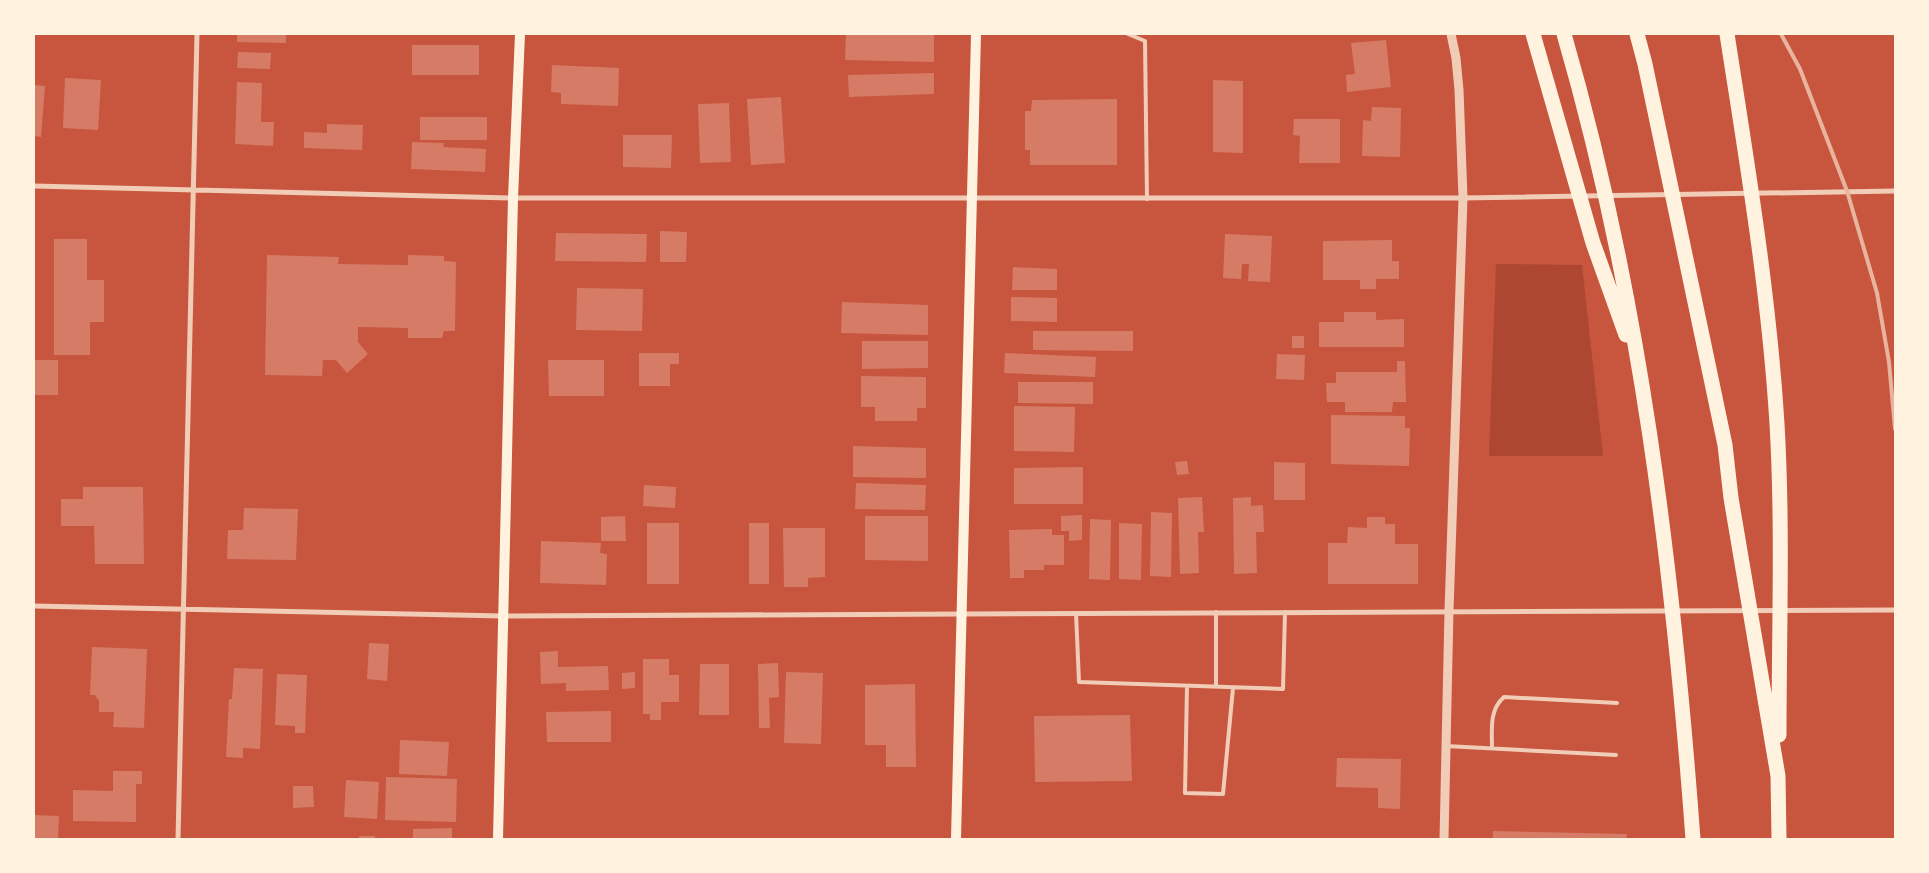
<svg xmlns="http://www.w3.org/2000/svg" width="1929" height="873" font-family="Cabin,sans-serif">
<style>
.green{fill:#ae4732}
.building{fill:#d67c66}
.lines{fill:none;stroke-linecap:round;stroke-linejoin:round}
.service{stroke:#f1ccb7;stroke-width:4}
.minor{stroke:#f1ccb7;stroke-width:5}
.tertiary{stroke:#f1ccb7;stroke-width:9}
.secondary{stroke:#fff3e0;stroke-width:10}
.motorway{stroke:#fff3e0;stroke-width:15}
.rail{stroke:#e9b49f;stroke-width:4}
</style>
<rect width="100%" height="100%" fill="#c8553d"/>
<path class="green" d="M 1496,264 L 1582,265 L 1603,456 L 1489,456 Z"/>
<path class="building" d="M 237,34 L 286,34 L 286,43 L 237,42 Z
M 846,34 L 934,34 L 934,62 L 845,60 Z
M 1386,40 L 1391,87 L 1347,92 L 1346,75 L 1355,74 L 1351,43 Z
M 412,45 L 479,45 L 479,75 L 412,75 Z
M 238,52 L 271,53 L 270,69 L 237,68 Z
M 552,65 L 619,68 L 618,106 L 561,104 L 561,93 L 551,92 Z
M 934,73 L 934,94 L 849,97 L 848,75 Z
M 65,78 L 101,80 L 98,130 L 63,128 Z
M 1213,80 L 1243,81 L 1243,153 L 1213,152 Z
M 237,82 L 262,83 L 261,122 L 274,122 L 273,146 L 235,144 Z
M 34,85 L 45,86 L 41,137 L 34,136 Z
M 781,97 L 785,163 L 751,165 L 747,99 Z
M 1117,99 L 1117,165 L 1030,165 L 1030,150 L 1025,150 L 1025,111 L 1031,111 L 1032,100 Z
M 729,103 L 731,162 L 700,163 L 698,104 Z
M 1372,107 L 1401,108 L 1400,157 L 1362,156 L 1363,120 L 1371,121 Z
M 420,117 L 487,117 L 487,140 L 420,140 Z
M 1294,119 L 1340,119 L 1340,163 L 1299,163 L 1300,136 L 1293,135 Z
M 327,124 L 363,125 L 362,150 L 304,148 L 304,132 L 327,133 Z
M 623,135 L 672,135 L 671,168 L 623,167 Z
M 412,142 L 444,143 L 443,147 L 486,149 L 485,172 L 411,169 Z
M 660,231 L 687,232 L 686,262 L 660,262 Z
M 556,233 L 647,234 L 646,262 L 555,261 Z
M 1225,234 L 1272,236 L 1270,282 L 1248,281 L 1249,264 L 1242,264 L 1241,279 L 1223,278 Z
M 54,239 L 87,239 L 87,280 L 104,280 L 104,322 L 90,322 L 90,355 L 54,355 Z
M 1392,240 L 1392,261 L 1399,261 L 1399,279 L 1376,279 L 1376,289 L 1360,289 L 1360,280 L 1323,280 L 1323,241 Z
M 267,255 L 339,257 L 338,264 L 408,265 L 408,255 L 444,256 L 444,261 L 456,262 L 455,331 L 444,331 L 442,338 L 408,338 L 408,328 L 358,327 L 358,342 L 368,354 L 347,373 L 336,360 L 323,360 L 322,376 L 265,375 Z
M 1013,267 L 1057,269 L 1057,290 L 1012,290 Z
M 577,288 L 643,289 L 642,331 L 576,330 Z
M 1011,297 L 1057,298 L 1057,322 L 1011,321 Z
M 842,302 L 928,305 L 928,335 L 841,333 Z
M 1344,312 L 1376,312 L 1376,320 L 1404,319 L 1404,347 L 1319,347 L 1319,322 L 1344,322 Z
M 1033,331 L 1133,331 L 1133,351 L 1033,350 Z
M 1292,336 L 1304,336 L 1304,348 L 1292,348 Z
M 862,341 L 928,341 L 928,368 L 862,369 Z
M 639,353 L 679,353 L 679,364 L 670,364 L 670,386 L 639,386 Z
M 1005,353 L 1096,357 L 1095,377 L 1004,373 Z
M 1277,354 L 1305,355 L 1304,380 L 1276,379 Z
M 35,360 L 58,360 L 58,395 L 35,395 Z
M 548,360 L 604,360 L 604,396 L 549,396 Z
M 1397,361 L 1405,361 L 1406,402 L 1393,402 L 1392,412 L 1345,412 L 1345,402 L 1327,402 L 1326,383 L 1336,383 L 1336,372 L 1397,372 Z
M 861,376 L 926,377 L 926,408 L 917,408 L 917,421 L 875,421 L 875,407 L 861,407 Z
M 1018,382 L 1093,382 L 1093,404 L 1018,403 Z
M 1014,406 L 1075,407 L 1074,452 L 1014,451 Z
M 1331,415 L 1405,416 L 1405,428 L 1410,428 L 1409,466 L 1331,464 Z
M 853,446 L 926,448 L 926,478 L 853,477 Z
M 1187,461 L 1189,474 L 1177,475 L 1175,462 Z
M 1274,462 L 1305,463 L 1305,500 L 1274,500 Z
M 1083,467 L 1083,504 L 1014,504 L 1014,468 Z
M 856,483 L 926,485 L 925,510 L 855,509 Z
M 644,485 L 676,487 L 675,508 L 643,506 Z
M 83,487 L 143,487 L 144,564 L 95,564 L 94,526 L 61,526 L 61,499 L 83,499 Z
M 1202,497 L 1204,532 L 1198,532 L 1199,573 L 1180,574 L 1178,498 Z
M 1251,497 L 1251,506 L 1263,505 L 1264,532 L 1256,532 L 1257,573 L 1234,574 L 1233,498 Z
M 244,508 L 298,509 L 296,560 L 227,559 L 228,530 L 243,530 Z
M 1151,512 L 1172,513 L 1171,577 L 1150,576 Z
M 1082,515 L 1082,540 L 1069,541 L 1069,531 L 1061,531 L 1061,516 Z
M 625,516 L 626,541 L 601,541 L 601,517 Z
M 865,516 L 928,516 L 928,561 L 865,560 Z
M 1367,517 L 1385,517 L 1385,524 L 1395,524 L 1395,544 L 1418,544 L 1418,584 L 1328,584 L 1328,543 L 1347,543 L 1348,527 L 1367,528 Z
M 1090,519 L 1111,520 L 1110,580 L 1089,579 Z
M 647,523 L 679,523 L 679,584 L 647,584 Z
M 749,523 L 769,523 L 769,584 L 749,584 Z
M 1119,523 L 1142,524 L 1141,580 L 1119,579 Z
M 783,528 L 825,528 L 825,577 L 808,578 L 808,587 L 784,587 Z
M 1052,529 L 1052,535 L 1064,535 L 1064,565 L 1044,565 L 1044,570 L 1024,570 L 1024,578 L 1010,578 L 1009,530 Z
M 541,541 L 601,543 L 600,553 L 607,554 L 606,585 L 540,583 Z
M 369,643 L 389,644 L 387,681 L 367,679 Z
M 92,647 L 147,649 L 144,728 L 113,727 L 114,712 L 99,712 L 99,701 L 95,695 L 90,695 Z
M 558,651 L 558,667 L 608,666 L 609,690 L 566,691 L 566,683 L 541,684 L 540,652 Z
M 643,659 L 669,659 L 669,675 L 679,675 L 679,702 L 661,702 L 661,720 L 650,720 L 650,714 L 643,714 Z
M 778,663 L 779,697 L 769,698 L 770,728 L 759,728 L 758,664 Z
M 700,664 L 729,664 L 729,715 L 699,715 Z
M 234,668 L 263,669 L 260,749 L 243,748 L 243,758 L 226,757 L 229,699 L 232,699 Z
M 635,672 L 635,688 L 622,689 L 622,673 Z
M 786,672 L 823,673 L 821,744 L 784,743 Z
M 277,674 L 307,675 L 305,733 L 295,733 L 295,726 L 275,725 Z
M 915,684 L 916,767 L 886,767 L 886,745 L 865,745 L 865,685 Z
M 611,711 L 611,742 L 547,742 L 546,712 Z
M 1130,715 L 1132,781 L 1035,782 L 1034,716 Z
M 400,740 L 449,742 L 447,776 L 399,774 Z
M 1337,758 L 1401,759 L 1400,809 L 1378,808 L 1378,788 L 1336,787 Z
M 113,771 L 142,771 L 142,784 L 136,784 L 136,822 L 73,821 L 73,790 L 113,791 Z
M 386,777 L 457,779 L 456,822 L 385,820 Z
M 346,780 L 379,782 L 377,819 L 344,817 Z
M 293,786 L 313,786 L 314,807 L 293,808 Z
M 34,815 L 59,816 L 58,839 L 34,839 Z
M 452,828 L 452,839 L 413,839 L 413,829 Z
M 1493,831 L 1627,834 L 1626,839 L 1493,839 Z
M 359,836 L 375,836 L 375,839 L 359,839 Z"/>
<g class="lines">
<path class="service" d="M 1128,34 L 1145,41 L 1147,199
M 1076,613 L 1079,682 L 1283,689 L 1285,612
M 1187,686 L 1185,793 L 1223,794 L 1233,688
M 1216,687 L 1216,612
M 1446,746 L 1616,755
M 1492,748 C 1492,729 1489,710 1504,697 L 1617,703"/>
<path class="minor" d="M 34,186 L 513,198 L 1463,198 L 1895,191
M 34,606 L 503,616 L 1895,610
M 178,839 L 197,34"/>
<path class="tertiary" d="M 1444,839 L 1449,611 L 1463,198 L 1459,90 L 1456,58 L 1451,34"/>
<path class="secondary" d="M 498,839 L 513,198 L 520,34
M 956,839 L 976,34"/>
<path class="motorway" d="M 1533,34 L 1593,243 L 1626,335
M 1564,34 C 1640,296 1673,568 1693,839
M 1637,34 L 1645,64 L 1725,445 L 1731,498 L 1778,776 L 1779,839
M 1727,34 C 1747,163 1769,293 1777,424 C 1783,527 1779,631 1779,735"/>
<path class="rail" d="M 1781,34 L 1800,69 L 1847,191 L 1877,293 L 1889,362 L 1895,429"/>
</g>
<rect width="1929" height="873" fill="none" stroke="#fff3e0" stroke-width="70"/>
</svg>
